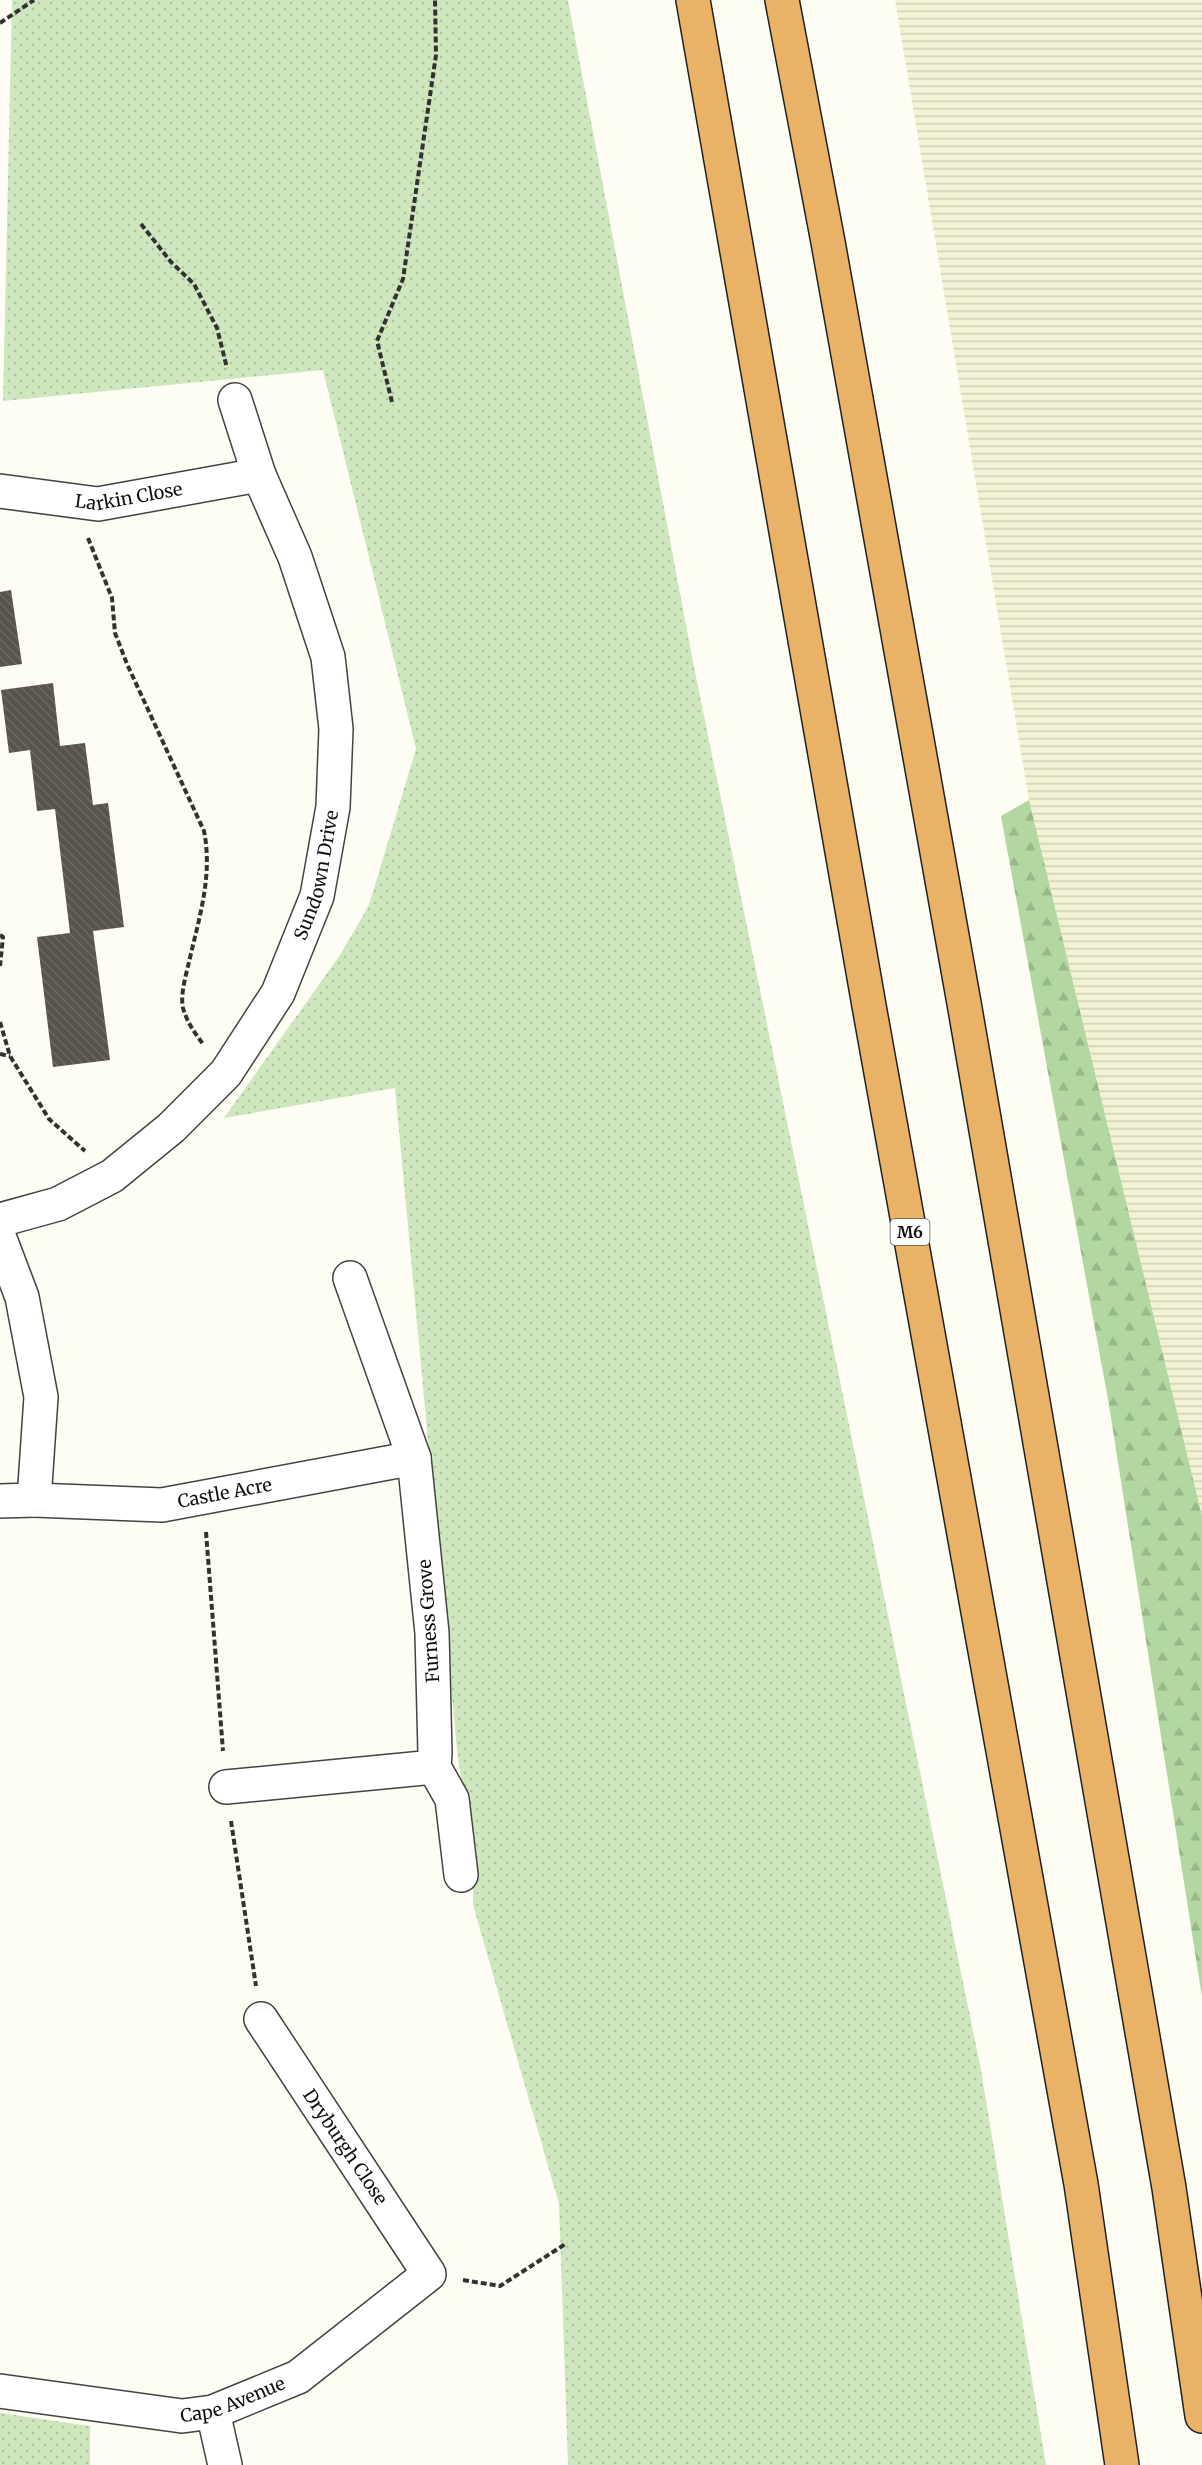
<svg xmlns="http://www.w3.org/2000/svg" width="1202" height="2465" font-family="Merriweather,serif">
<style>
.farmland{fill:url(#farmland-rules)}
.forest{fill:url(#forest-firs)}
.park{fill:url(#park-dots)}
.building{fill:url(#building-back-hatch)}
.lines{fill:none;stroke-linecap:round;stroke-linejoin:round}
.minor-casing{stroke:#434343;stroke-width:36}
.highway-casing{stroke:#212121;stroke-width:36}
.path{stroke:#323232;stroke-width:4;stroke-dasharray:6 3;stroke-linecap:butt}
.minor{stroke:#fff;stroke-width:33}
.highway{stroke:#e9b267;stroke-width:33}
.labels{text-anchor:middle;stroke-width:6;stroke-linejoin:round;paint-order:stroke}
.shield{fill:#fff;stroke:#585858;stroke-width:1.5}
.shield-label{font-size:16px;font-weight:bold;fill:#101010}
.street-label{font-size:18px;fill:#101010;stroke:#fff}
</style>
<defs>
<pattern id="farmland-rules" width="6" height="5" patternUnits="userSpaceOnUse" patternTransform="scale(1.5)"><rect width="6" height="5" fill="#f2f3d5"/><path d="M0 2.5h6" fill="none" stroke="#cecfb6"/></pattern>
<pattern id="forest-firs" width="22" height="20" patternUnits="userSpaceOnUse" patternTransform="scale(1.5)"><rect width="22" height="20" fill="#b2d7a0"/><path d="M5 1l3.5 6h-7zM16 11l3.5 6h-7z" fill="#98b889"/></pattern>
<pattern id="park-dots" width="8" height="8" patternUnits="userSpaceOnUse" patternTransform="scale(1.5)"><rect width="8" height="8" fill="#cfe7bf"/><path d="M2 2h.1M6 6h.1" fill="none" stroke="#b1c5a3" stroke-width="1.8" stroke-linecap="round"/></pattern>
<pattern id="building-back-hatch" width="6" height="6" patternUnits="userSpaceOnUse" patternTransform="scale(1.5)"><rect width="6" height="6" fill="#58534d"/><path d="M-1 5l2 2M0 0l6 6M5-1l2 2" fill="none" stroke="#6b6762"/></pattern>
</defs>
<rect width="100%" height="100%" fill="#fefdf4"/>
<path class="farmland" d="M 895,0 L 1202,0 L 1202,1516 L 1029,800 Z"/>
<path class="forest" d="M 1029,800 L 1202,1516 L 1202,1997 L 1109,1405 L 1001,816 Z"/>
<path class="park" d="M 12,0 L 568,0 L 694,667 L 981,2070 L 1046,2465 L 568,2465 L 559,2204 L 473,1905 L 473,1865 L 457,1750 L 395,1088 L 224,1118 L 340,955 L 369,905 L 416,749 L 323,370 L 3,401 Z
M 0,2413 L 90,2426 L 90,2465 L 0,2465 Z"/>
<path class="building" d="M 11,590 L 22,664 L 0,667 L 0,592 Z
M 53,683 L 60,746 L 85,743 L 93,805 L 108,803 L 124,927 L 93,931 L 110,1060 L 53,1067 L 37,937 L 70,933 L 55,809 L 37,811 L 30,750 L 9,753 L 1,690 Z"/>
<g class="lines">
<g class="minor-casing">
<g id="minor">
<path id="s1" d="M 0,491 L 98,504 L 259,475"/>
<path id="s2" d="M 0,1220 L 58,1204 L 112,1176 L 171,1128 L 226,1073 L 278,993 L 317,896 L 333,807 L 336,729 L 328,657 L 295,557 L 259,475 L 235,400"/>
<path id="s3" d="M 0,1239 L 22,1297 L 41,1397 L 34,1500 L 162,1505 L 414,1458"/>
<path d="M 0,1501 L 34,1500"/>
<path d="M 434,1767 L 452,1799 L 461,1875"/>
<path d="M 226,1787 L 434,1767 L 435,1753 L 432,1633 L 414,1458 L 350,1278"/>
<path id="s4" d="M 0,2391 L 182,2416 L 213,2412 L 298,2377 L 429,2274 L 261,2019"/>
<path d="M 213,2412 L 225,2465"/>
</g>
</g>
<g class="highway-casing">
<path id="highway" d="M 693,0 L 871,1017 L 1081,2184 L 1122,2465
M 782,0 L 828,242 L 964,1003 L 1169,2188 L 1202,2416"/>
</g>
<path class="path" d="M 0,23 L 34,0
M 141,224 L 171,262 L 194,284 L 217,328 L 227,368
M 392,402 L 377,341 L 403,279 L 436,55 L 435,0
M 88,538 L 112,598 L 115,633 L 127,664 L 204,831 C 213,876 199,918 189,962 C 186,975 180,995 183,1008 C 187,1022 194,1032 203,1044
M 0,935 L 3,937 L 0,966
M 0,1022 L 10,1056 L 49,1119 L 85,1151
M 0,1054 L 10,1056
M 206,1532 L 223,1751
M 231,1821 L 256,1986
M 463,2280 L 500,2286 L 567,2243"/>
<use href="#minor" class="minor"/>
<use href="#highway" class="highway"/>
</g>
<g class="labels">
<rect class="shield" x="890.5" y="1219" width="39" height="26" rx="4.5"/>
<g class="shield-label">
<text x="910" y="1238">M6</text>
</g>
<g class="street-label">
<text dy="6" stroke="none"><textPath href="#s1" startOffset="130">Larkin Close</textPath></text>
<text dy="6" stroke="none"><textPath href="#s2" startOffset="495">Sundown Drive</textPath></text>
<text dy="6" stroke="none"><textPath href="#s3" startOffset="459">Castle Acre</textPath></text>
<text transform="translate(429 1621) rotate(-94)" y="6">Furness Grove</text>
<text transform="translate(345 2147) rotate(56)" y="6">Dryburgh Close</text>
<text dy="6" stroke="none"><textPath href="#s4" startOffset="237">Cape Avenue</textPath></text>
</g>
</g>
</svg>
